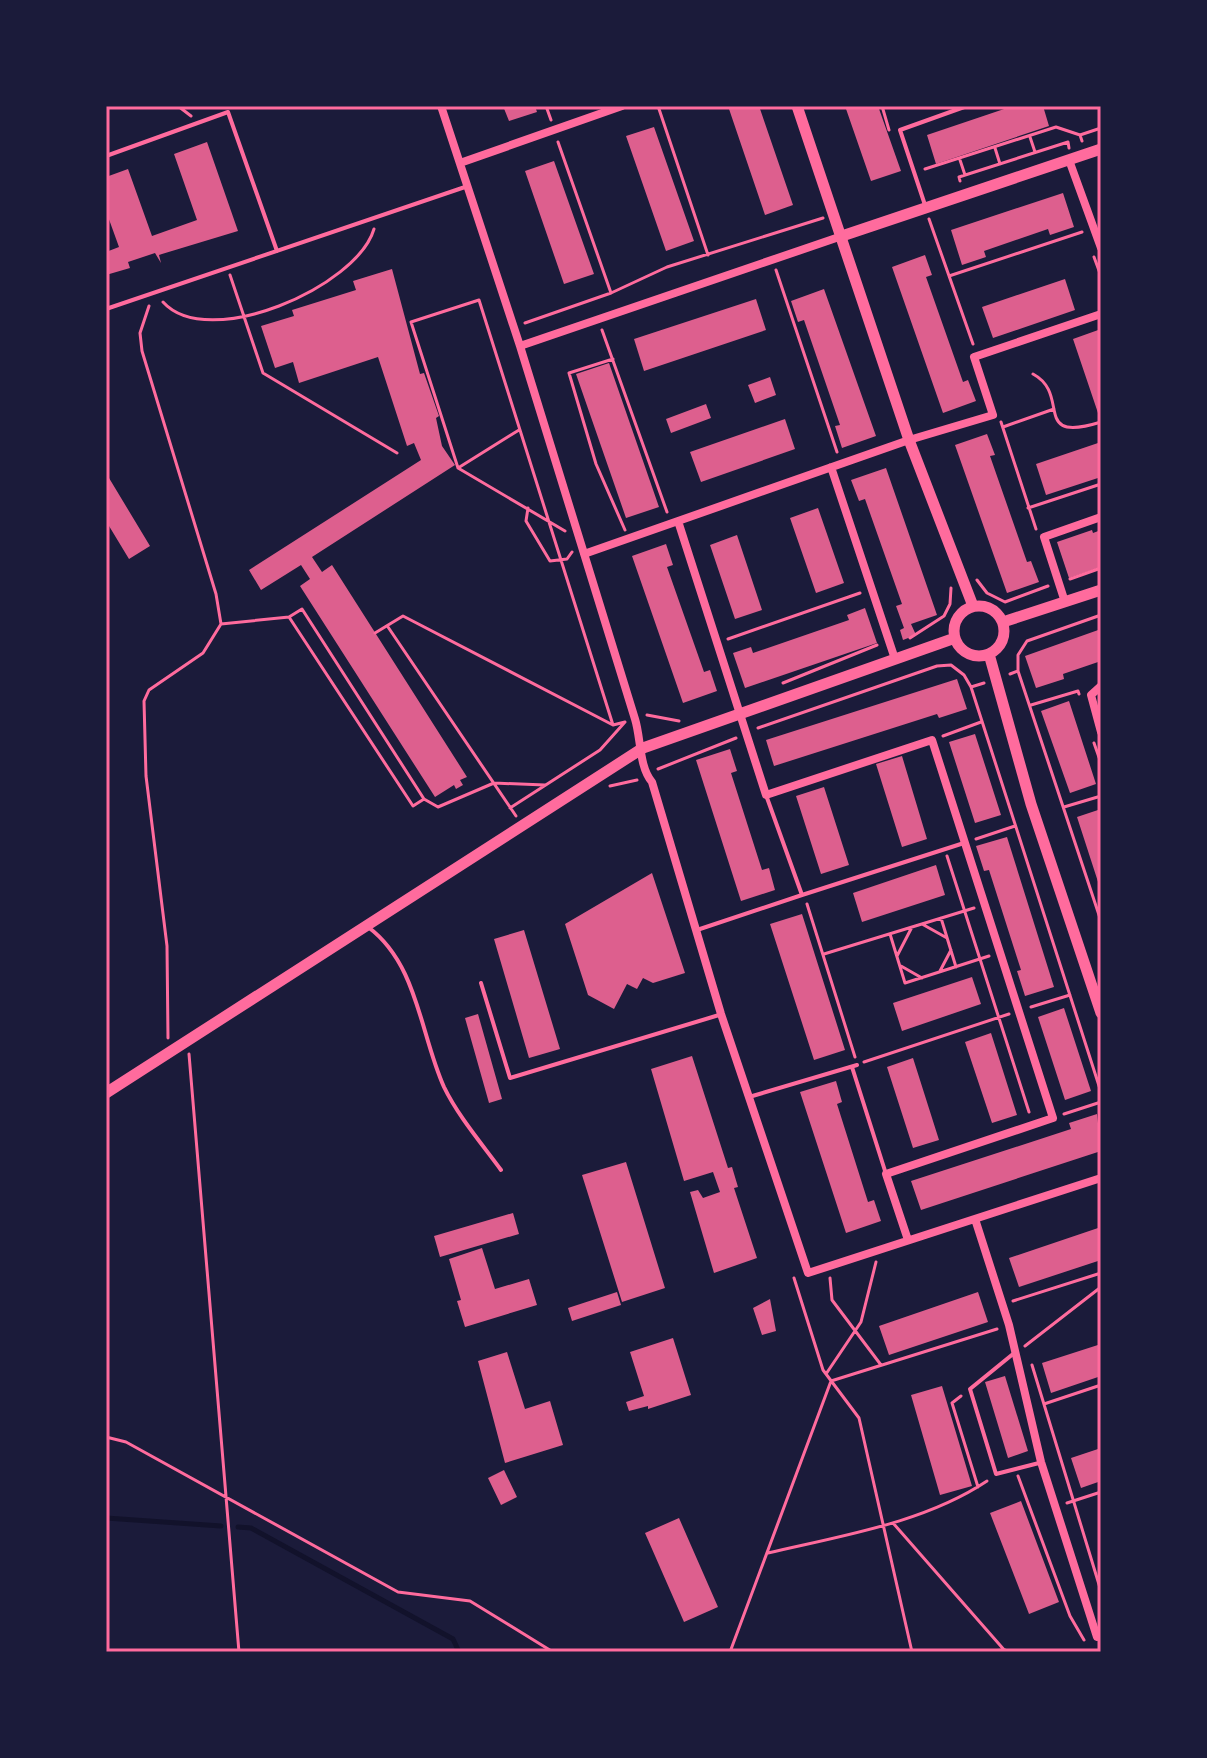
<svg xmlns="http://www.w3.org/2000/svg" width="1207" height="1758" font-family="Inter,sans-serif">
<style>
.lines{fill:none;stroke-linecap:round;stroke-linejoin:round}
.stream{stroke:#12122b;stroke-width:5}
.building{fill:#dd5f8e}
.path{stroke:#ff6b9d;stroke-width:3}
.service{stroke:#ff6b9d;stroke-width:4}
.minor{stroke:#ff6b9d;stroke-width:8}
.tertiary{stroke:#ff6b9d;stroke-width:11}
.neatline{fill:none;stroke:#ff6b9d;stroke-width:3}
</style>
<rect width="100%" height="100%" fill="#1b1b3a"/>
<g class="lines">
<path class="stream" d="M 106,1518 L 221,1526
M 238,1527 L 251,1528 L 453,1639 L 459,1652"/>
</g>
<path class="building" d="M 503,106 L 535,106 L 537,112 L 509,121 Z
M 728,106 L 759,106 L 793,205 L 765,215 Z
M 845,106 L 878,106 L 901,171 L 871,181 Z
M 1013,106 L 1043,106 L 1049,126 L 936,164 L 927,135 Z
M 654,127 L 694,241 L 666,251 L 626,136 Z
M 207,142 L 238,231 L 162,254 L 159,255 L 161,263 L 155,253 L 128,262 L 130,268 L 106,275 L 106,252 L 119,247 L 106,211 L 106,177 L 128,169 L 152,236 L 197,220 L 174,154 Z
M 554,161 L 594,274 L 564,284 L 525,171 Z
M 1063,193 L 1074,227 L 1050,235 L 1048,229 L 984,251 L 986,257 L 962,265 L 951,230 Z
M 925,255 L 932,275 L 926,277 L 963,382 L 968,380 L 976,401 L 943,413 L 892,267 Z
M 392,269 L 420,374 L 424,373 L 439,416 L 436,418 L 442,446 L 455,465 L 312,557 L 322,572 L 332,565 L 467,777 L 460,780 L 463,785 L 456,789 L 454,785 L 435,797 L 300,586 L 310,579 L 301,565 L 261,590 L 249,570 L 421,460 L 414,443 L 407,446 L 378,357 L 299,383 L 293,362 L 275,368 L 261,326 L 294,316 L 292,310 L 356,290 L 353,281 Z
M 1065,279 L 1075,310 L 993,338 L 982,307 Z
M 824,289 L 876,436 L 842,448 L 835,426 L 840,425 L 804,320 L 798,322 L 791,301 Z
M 756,299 L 766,330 L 644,371 L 634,339 Z
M 1101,329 L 1101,412 L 1098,413 L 1073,339 Z
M 609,363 L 659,507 L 626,518 L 576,374 Z
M 770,377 L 776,395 L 755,403 L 748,385 Z
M 706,404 L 711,418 L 671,433 L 666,419 Z
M 785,419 L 795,449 L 701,482 L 690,452 Z
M 987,434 L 995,455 L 990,456 L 1027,562 L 1031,561 L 1039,582 L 1007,593 L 955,445 Z
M 1101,442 L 1101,477 L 1046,495 L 1036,464 Z
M 886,468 L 937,615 L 911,624 L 916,635 L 903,640 L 900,630 L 904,628 L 896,606 L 902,604 L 865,499 L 859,501 L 851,480 Z
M 106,473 L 150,546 L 129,559 L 106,521 Z
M 818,508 L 844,583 L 816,593 L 790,518 Z
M 1092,530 L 1093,533 L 1101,530 L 1101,567 L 1069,578 L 1057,542 Z
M 737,535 L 762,610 L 735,619 L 710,545 Z
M 666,544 L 673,565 L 667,567 L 704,672 L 710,670 L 717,691 L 683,703 L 632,556 Z
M 865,608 L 877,643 L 745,688 L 733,653 L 751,647 L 753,653 L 820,630 L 849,620 L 847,615 Z
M 1101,629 L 1101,661 L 1063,674 L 1064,679 L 1036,688 L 1025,656 Z
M 957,679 L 967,709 L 939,718 L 937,714 L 774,766 L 766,740 Z
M 1069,701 L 1096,784 L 1070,793 L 1041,711 Z
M 975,734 L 1001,815 L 975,823 L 949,742 Z
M 730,749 L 737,771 L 731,773 L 762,870 L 769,868 L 775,890 L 741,901 L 696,760 Z
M 902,756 L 927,839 L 902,847 L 876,764 Z
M 824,787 L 849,865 L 821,874 L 796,796 Z
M 1101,809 L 1101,888 L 1100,888 L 1077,817 Z
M 1007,837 L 1054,987 L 1025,996 L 1017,971 L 1021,970 L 989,870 L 984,871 L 976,846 Z
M 936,865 L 945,895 L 862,922 L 853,893 Z
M 652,873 L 685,973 L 653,983 L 643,978 L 637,989 L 627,984 L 614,1009 L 588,995 L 565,924 Z
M 802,914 L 845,1050 L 814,1060 L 770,924 Z
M 524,930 L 560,1049 L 529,1058 L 494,939 Z
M 972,977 L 981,1004 L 902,1031 L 893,1003 Z
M 1064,1008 L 1091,1091 L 1065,1100 L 1038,1017 Z
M 478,1014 L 502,1099 L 489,1103 L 465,1018 Z
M 991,1033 L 1017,1115 L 992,1123 L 965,1042 Z
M 692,1056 L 728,1168 L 732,1167 L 738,1187 L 734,1188 L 757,1258 L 714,1273 L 690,1192 L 698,1190 L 703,1198 L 720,1192 L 713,1172 L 684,1181 L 651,1069 Z
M 913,1058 L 939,1140 L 913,1148 L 887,1067 Z
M 836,1081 L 842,1102 L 837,1104 L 868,1202 L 874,1200 L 881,1221 L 846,1233 L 800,1092 Z
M 1097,1114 L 1101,1151 L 921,1210 L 911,1181 L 1071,1129 L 1069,1123 Z
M 626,1162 L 665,1288 L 622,1302 L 582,1175 Z
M 513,1213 L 519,1234 L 440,1257 L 434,1236 Z
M 1101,1227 L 1101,1260 L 1019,1287 L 1009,1258 Z
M 482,1248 L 495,1289 L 529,1279 L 537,1305 L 465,1327 L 457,1301 L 461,1300 L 449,1259 Z
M 617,1292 L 621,1305 L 572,1321 L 568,1308 Z
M 978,1292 L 988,1322 L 889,1355 L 879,1326 Z
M 770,1299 L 776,1331 L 762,1335 L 753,1308 Z
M 673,1338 L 691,1395 L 648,1409 L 648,1406 L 629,1411 L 626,1402 L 644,1396 L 630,1352 Z
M 1101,1344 L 1101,1376 L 1051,1393 L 1042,1363 Z
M 507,1352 L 525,1409 L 550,1401 L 563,1445 L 505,1463 L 478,1361 Z
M 1005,1376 L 1028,1451 L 1008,1458 L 985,1382 Z
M 942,1386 L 972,1486 L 940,1495 L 911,1395 Z
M 1101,1448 L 1101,1481 L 1081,1488 L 1071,1458 Z
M 504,1470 L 517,1497 L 501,1505 L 488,1478 Z
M 1021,1501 L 1059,1602 L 1029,1614 L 990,1513 Z
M 679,1518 L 718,1607 L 684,1622 L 645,1533 Z"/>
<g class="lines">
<path class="path" d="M 178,106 L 191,116
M 546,106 L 551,120
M 658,106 L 708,255
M 882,106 L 889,130
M 1030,137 L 1035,152
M 1082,141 L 1080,135 L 1101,128
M 558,142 L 611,293
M 995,148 L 1000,164
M 960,160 L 965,175
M 925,169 L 1056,127 L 1080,135
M 960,181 L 959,177 L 1068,142 L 1069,148
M 929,219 L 973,344
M 1094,257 L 1101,276
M 776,270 L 837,452
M 230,275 L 263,373 L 397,453
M 949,276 L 1082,232
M 163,302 C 208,352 357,287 374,229
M 149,306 L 140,333 L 142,351 L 216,594 L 221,624 L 203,653 L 149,690 L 144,701 L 146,776 L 167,946 L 168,1038
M 525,323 L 611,293 L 667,267 L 823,218
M 602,330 L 667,512
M 613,359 L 569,373 L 596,464 L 625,530
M 1033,374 C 1072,395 1030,444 1101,422
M 1001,422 L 1036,529
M 1003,427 L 1054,409
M 519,430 L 458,468 L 411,322 L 479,300 L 613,725
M 458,468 L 565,531
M 528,508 L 526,521 L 550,561 L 567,559 L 572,552
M 1028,508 L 1101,484
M 1070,579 L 1101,568
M 977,580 L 987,593 L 1005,602 L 1048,586
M 221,624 L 289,617
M 388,627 L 516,816
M 375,633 L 403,616 L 613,725 L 625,722
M 910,638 L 944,616 L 950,604 L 951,588
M 728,639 L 860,593
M 1018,671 L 1101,921
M 1010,674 L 1018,671 L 1018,655 L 1027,641 L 1101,615
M 783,683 L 877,645
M 971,687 L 1101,1092
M 1031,705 L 1078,691 L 1079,694
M 647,715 L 679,721
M 758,728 L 937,666 L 951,665 L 964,675 L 971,687 L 984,683
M 943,736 L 981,722
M 1094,743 L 1101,763
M 658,769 L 736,738
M 610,786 L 637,780
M 424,799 L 413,806 L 289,617 L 302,609 L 424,799 L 438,807 L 494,783 L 545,785
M 1064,807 L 1101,796
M 510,808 L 600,750 L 625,722
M 976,839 L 1015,826
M 947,856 L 1029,1112
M 807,904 L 855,1057
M 941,918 L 956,967
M 922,924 L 947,938
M 890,934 L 905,983 L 989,956
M 824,954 L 974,908
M 897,956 L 912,927
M 901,966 L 922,978
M 940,971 L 951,950
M 1031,1007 L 1070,995
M 189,1054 L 239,1652
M 864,1062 L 1009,1014
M 1064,1114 L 1101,1102
M 794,1278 L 823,1370 L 859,1418 L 912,1652
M 830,1278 L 832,1300 L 881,1365
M 1013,1301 L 1101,1273
M 1025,1346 L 1101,1287
M 1032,1365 L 1101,1591
M 826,1374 L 861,1322 L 876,1262
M 961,1396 L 952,1403 L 978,1487
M 1044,1404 L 1101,1385
M 106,1437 L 126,1442 L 398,1592 L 470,1601 L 553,1652
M 1018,1476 L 1070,1616 L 1084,1640
M 1067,1503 L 1101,1492
M 893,1523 L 1006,1652
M 768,1553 C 840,1536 924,1523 987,1481
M 730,1652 L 831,1381 L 997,1329
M 972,1652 L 1005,1650"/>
<path class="service" d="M 106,156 L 228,112 L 277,251
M 925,205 L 900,130 L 967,106
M 106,309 L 465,187
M 802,895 L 964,843
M 368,927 C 418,964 420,1034 444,1087 C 458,1116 482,1144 501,1170
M 697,930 L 802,895 L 766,795
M 481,983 L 510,1078 L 719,1015
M 852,1067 L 886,1174
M 749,1097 L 857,1065
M 1013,1354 L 970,1389 L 996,1474 L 1039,1463"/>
<path class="minor" d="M 441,106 L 520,346 L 635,719 C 641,738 639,767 652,782 L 721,1014 L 808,1273 L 1101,1178
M 1069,160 L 1101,248
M 460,163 L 622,106
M 520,346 L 842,236
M 831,467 L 895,659
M 678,521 L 766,795 L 932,740 L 1053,1118 L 886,1174 L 908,1240
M 584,554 L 909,440 L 993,415 L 974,357 L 1101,314
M 1065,602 L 1044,537 L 1101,517
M 1101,686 L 1091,695 L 1101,732
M 975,1219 L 1009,1325 L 1041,1462 L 1097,1637 L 1101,1635"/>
<path class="tertiary" d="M 797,106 L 909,440 L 973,606
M 842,236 L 1101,149
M954 631a25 25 0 1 1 50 0a25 25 0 1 1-50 0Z
M 1003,622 L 1101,590
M 989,654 L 1031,804 L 1101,1013
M 106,1093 L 643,748 L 955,638"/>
</g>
<rect width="1207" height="1758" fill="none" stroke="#1b1b3a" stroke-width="216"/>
<rect x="108" y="108" width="991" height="1542" class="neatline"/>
</svg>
